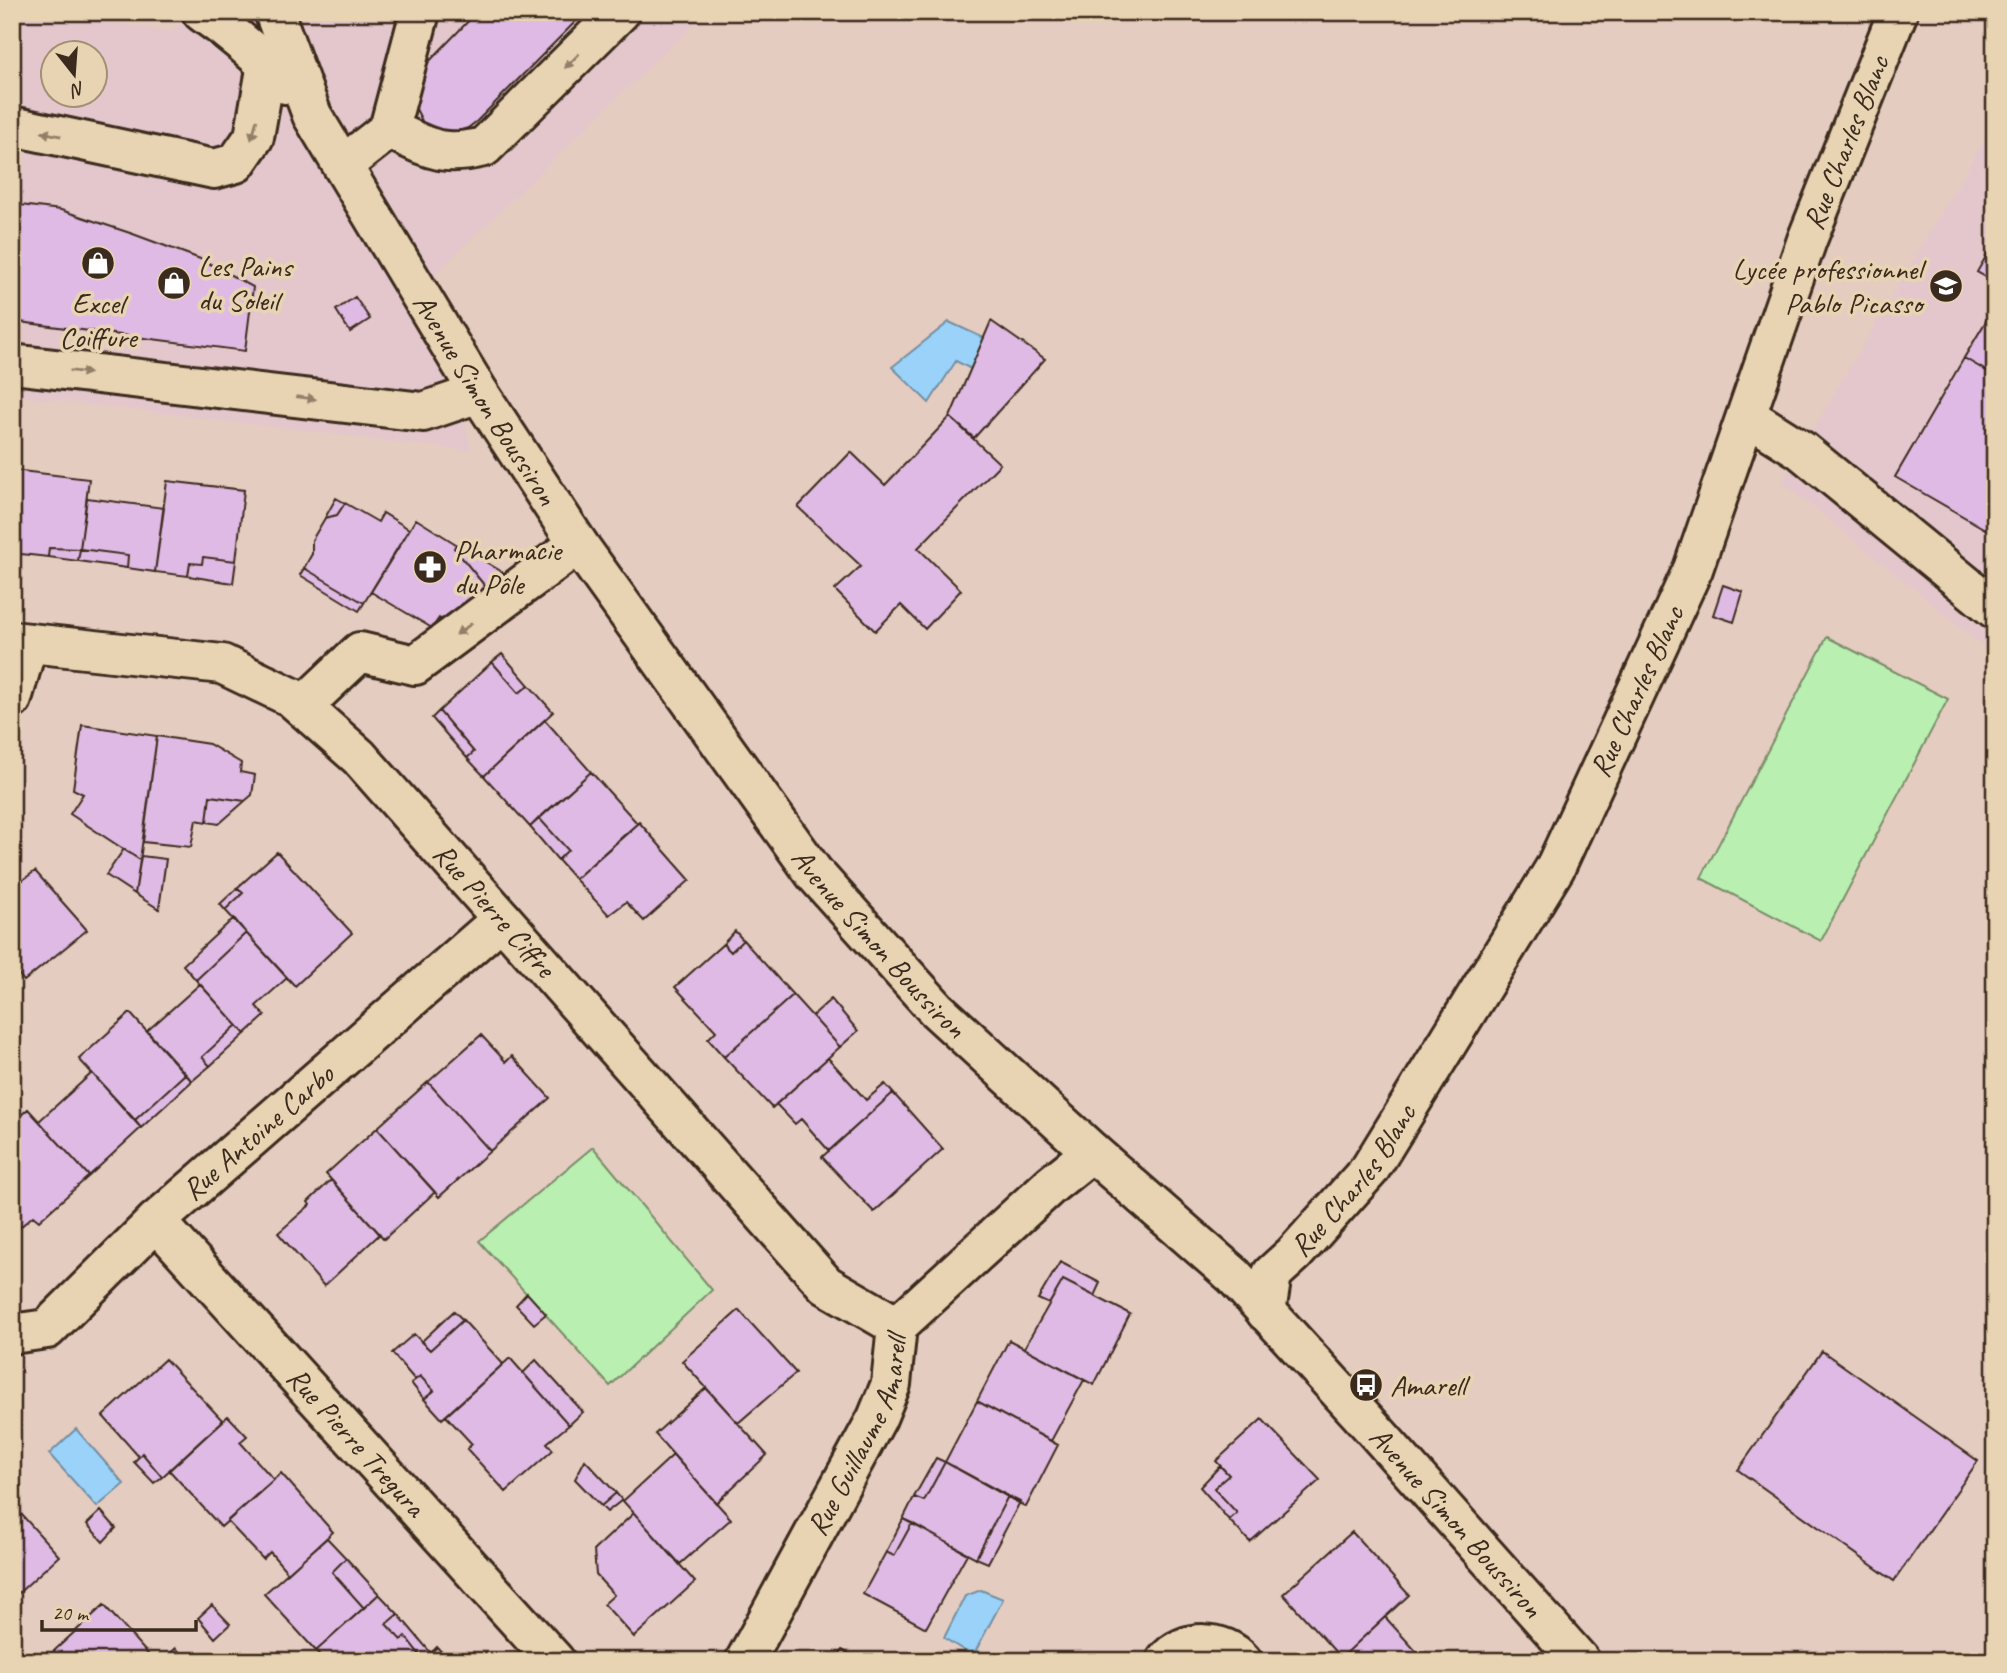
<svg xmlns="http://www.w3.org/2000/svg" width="2007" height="1673" font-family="Caveat,sans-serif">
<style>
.built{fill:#e3c7cc;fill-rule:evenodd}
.green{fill:#b9efb1;stroke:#7a8c68;stroke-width:2}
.water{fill:#9ad2f9;stroke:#748fa1;stroke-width:2}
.building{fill:#dfbae4;stroke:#3b2a1e;stroke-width:2}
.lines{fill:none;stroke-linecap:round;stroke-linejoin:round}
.minor-casing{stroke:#3b2a1e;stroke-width:44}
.minor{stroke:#e8d4b2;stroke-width:38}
.oneway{fill:#927f68}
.labels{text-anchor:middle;stroke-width:7;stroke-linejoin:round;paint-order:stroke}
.street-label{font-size:30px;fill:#3b2a1e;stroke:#e8d4b2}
.poi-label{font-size:30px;fill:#3b2a1e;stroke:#e8d4b2;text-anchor:start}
</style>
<rect width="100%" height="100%" fill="#e5ccc1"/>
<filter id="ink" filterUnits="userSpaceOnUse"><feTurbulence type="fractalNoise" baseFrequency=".0143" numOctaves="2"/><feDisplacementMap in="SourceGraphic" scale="14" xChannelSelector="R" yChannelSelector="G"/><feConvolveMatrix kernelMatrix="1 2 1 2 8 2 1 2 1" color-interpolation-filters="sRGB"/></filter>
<g filter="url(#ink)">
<path class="built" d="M 12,12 L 33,12 L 171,32 L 195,12 L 706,12 L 435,274 L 471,451 L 12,395 ZM 52,52 L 94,52 L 94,94 L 52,94 Z
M 1995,122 L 1995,655 L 1782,482 Z"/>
<path class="green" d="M 1827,637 L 1948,699 L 1821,941 L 1701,878 Z
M 593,1147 L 712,1290 L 610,1386 L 479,1241 Z"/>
<path class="water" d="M 949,322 L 984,338 L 971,369 L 956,361 L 929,403 L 892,367 Z
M 76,1429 L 124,1484 L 97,1507 L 49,1454 Z
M 981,1590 L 1003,1599 L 973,1656 L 944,1638 L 965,1596 Z"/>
<path class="building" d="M 477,12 L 585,12 L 477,121 L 468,128 L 452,133 L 439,131 L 423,123 L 413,103 L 420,71 Z
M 12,204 L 61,210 L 133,234 L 203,260 L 253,287 L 245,351 L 12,321 Z
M 1995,241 L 1995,282 L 1977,272 Z
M 355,297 L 370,319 L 350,332 L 336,310 Z
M 1995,306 L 1995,376 L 1964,358 Z
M 991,321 L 1045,359 L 974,438 L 950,417 Z
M 1964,358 L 1995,376 L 1995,513 L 1985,529 L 1895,477 Z
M 950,417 L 1000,464 L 918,548 L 961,590 L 925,629 L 901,605 L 875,631 L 835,590 L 861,566 L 798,507 L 851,452 L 885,485 Z
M 13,470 L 89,479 L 80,549 L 49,548 L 48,557 L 12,553 Z
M 167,481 L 244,490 L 236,561 L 203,557 L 202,564 L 190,563 L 188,576 L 155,572 Z
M 87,498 L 164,508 L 155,572 L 127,568 L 128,555 L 80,549 Z
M 336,498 L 345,503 L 337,515 L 325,518 Z
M 345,503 L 378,522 L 383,513 L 409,529 L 364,603 L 304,568 L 312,554 L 312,540 L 325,518 L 337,515 Z
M 416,519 L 456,544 L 454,548 L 489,591 L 447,623 L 439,618 L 432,628 L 371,592 Z
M 456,544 L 509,576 L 489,591 L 454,548 Z
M 49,548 L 80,549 L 78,561 L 48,557 Z
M 80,549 L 128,555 L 127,568 L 78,561 Z
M 203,557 L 236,561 L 233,583 L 188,576 L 190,563 L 202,564 Z
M 304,568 L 364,603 L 359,611 L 300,575 Z
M 1723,585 L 1743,592 L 1734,622 L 1713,615 Z
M 502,654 L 529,685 L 519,693 L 492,662 Z
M 492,662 L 519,693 L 529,685 L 553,712 L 484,776 L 467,758 L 474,752 L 439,711 Z
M 439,711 L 474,752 L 467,758 L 432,718 Z
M 545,720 L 591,772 L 530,827 L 484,776 Z
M 82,725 L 157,736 L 140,860 L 70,814 L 83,794 L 73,789 Z
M 157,736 L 209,744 L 241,763 L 240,772 L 255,775 L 252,795 L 245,801 L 210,796 L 207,822 L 196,820 L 191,847 L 143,842 Z
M 591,772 L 638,824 L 575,879 L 558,860 L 568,850 L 539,818 Z
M 210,796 L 245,801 L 219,824 L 207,822 Z
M 539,818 L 568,850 L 558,860 L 530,827 Z
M 639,822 L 690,880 L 644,921 L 626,902 L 609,915 L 575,879 Z
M 124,849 L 140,860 L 135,894 L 106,875 Z
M 277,852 L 352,933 L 295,986 L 225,910 L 243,893 L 237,888 Z
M 141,856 L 166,859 L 159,909 L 135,894 Z
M 35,871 L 87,930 L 24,981 L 12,966 L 12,888 Z
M 237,888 L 243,893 L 225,910 L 220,904 Z
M 234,918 L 246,933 L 196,980 L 183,965 Z
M 735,931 L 743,940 L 731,952 L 723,944 Z
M 246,933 L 287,978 L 256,1006 L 265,1016 L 245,1034 L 196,980 Z
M 743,940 L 793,995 L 724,1057 L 708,1039 L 716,1031 L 675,987 L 723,944 L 731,952 Z
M 200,984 L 237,1025 L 202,1057 L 210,1066 L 192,1081 L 147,1031 Z
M 793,995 L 840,1047 L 772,1108 L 724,1057 Z
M 831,999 L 858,1031 L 840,1047 L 812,1016 Z
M 130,1013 L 185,1074 L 135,1120 L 79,1059 Z
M 237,1025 L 245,1034 L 210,1066 L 202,1057 Z
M 481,1035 L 506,1062 L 512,1056 L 550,1098 L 490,1151 L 428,1082 Z
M 828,1058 L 866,1100 L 885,1084 L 893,1093 L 829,1151 L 801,1119 L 795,1124 L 776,1104 Z
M 92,1073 L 141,1128 L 89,1176 L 39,1121 Z
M 185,1074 L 192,1081 L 141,1128 L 135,1120 Z
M 428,1082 L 490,1151 L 439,1197 L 377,1128 Z
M 893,1093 L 943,1149 L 874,1212 L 822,1157 Z
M 28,1109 L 89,1176 L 39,1221 L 33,1216 L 12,1234 L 12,1123 Z
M 377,1128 L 435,1192 L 384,1239 L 326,1174 Z
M 331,1180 L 380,1234 L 324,1286 L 278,1233 L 310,1205 L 308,1202 Z
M 1060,1262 L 1100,1283 L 1094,1296 L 1063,1280 L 1049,1304 L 1038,1299 Z
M 1063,1280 L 1130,1314 L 1094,1385 L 1024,1348 Z
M 527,1293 L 546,1314 L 534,1324 L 516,1305 Z
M 739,1310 L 796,1373 L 738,1423 L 682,1361 Z
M 454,1311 L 463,1320 L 430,1350 L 421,1342 Z
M 463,1320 L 503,1364 L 442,1419 L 424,1399 L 434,1391 L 420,1376 L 415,1380 L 392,1353 L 414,1334 L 430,1350 Z
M 1009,1340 L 1084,1380 L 1051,1441 L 977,1401 Z
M 1822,1351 L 1978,1461 L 1894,1581 L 1738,1470 Z
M 510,1358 L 569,1425 L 547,1443 L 553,1450 L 506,1492 L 467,1449 L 472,1444 L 446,1416 Z
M 165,1359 L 223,1421 L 162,1477 L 142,1453 L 139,1457 L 103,1416 Z
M 536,1360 L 583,1412 L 569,1425 L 523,1373 Z
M 420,1376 L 434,1391 L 424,1399 L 411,1383 Z
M 706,1388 L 767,1455 L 716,1503 L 655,1434 Z
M 977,1401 L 1058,1445 L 1026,1507 L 945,1462 Z
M 228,1416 L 247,1436 L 240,1442 L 274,1480 L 221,1527 L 169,1470 Z
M 1262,1419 L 1320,1480 L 1250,1542 L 1229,1520 L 1237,1513 L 1214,1488 L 1229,1475 L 1216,1461 Z
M 142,1453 L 162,1477 L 154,1483 L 134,1462 Z
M 673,1455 L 731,1519 L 680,1564 L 623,1501 Z
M 936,1458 L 945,1462 L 924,1501 L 914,1497 Z
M 585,1460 L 616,1493 L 601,1506 L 575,1479 Z
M 945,1462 L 1008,1496 L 976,1558 L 903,1519 L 914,1497 L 924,1501 Z
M 1220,1466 L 1229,1475 L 1214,1488 L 1237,1513 L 1229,1520 L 1200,1487 Z
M 281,1473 L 333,1532 L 288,1573 L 270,1552 L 263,1559 L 227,1521 Z
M 616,1493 L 622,1500 L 607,1512 L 601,1506 Z
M 1008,1496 L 1020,1502 L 988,1563 L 976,1558 Z
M 12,1504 L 59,1556 L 12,1599 Z
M 101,1511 L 116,1528 L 103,1542 L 87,1524 Z
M 634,1513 L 695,1582 L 634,1637 L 604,1604 L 614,1595 L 596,1575 L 594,1550 Z
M 903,1519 L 912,1523 L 894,1556 L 886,1552 Z
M 912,1523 L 967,1554 L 926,1628 L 863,1594 L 886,1552 L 894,1556 Z
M 1352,1532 L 1409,1595 L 1341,1658 L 1283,1594 Z
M 327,1538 L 346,1558 L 332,1572 L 364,1608 L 316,1651 L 264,1594 Z
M 346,1558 L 379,1594 L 364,1608 L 332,1572 Z
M 379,1594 L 398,1614 L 386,1624 L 401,1640 L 405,1636 L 423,1659 L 421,1661 L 325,1661 L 316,1651 Z
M 104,1605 L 154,1661 L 43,1661 Z
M 212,1605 L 230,1624 L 215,1638 L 198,1618 Z
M 398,1614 L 431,1653 L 423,1659 L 405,1636 L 401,1640 L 386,1624 Z
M 1385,1617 L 1425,1661 L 1344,1661 L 1341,1658 Z
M 437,1647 L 449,1661 L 421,1661 L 431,1653 Z
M 176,1648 L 187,1661 L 162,1661 Z
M 842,1650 L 862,1661 L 836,1661 Z"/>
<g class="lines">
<g class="minor-casing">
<g id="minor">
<path d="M 202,12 C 232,33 260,56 285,84"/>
<path id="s1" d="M 274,12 L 312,115 L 479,393 L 578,544 L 814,873 L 936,1009 L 1092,1152 L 1234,1276 L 1370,1425 L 1580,1661"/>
<path d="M 12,126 L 214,169 L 236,163 L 254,137 L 267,64"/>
<path d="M 389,129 C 428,147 439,158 484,147 L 620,12"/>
<path d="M 343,165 L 389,129 L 420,12"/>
<path d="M 12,364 L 423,412 L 479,393"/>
<path d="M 1747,416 L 1801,450 L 1995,609"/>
<path id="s2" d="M 12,641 L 222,664 L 291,697 L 359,757 L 826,1285 L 897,1326"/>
<path d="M 12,699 L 28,643"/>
<path d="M 303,706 L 360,652 L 415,665 L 578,544"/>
<path id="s3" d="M 156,1221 L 555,1661"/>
<path id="s4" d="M 1266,1312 L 1272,1274 L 1294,1254 L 1370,1169 L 1555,868 L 1693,569 L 1807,240 L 1898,12"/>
<path id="s5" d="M 12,1334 L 47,1329 L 156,1221 L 502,919"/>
<path id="s6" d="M 745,1661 L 877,1418 L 891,1384 L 897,1326 L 1052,1184 L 1092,1152"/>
<path d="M 1166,1661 C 1183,1638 1224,1639 1242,1661"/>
</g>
</g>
<use href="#minor" class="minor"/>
</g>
<defs><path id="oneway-solid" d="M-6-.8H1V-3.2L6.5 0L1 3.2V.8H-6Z" transform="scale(1.75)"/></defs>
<g class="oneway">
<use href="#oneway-solid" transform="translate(572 61) rotate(135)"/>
<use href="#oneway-solid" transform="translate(254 130) rotate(106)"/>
<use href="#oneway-solid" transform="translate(51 134) rotate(-168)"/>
<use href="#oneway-solid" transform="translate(80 372) rotate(7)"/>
<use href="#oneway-solid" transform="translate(306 398) rotate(7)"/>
<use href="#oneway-solid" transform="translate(464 629) rotate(144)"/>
</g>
</g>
<defs>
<g id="shop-disc" transform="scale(1.75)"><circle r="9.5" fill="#3b2a1e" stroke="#e8d4b2"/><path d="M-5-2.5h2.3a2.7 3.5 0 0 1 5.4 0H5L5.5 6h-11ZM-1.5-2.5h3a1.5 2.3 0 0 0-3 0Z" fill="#fff"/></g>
<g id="school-disc" transform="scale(1.75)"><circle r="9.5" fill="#3b2a1e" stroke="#e8d4b2"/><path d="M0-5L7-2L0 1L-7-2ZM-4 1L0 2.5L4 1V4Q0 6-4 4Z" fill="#fff"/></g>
<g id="pharmacy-disc" transform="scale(1.75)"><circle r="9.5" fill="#3b2a1e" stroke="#e8d4b2"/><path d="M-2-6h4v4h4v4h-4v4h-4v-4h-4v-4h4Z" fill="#fff"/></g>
<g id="bus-disc" transform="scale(1.75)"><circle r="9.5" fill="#3b2a1e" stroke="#e8d4b2"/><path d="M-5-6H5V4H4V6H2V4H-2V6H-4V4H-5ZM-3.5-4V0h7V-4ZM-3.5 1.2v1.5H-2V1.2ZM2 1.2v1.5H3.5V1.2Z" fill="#fff"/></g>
</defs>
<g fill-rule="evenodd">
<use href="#shop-disc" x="98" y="263"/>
<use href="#shop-disc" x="174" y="283"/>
<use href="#school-disc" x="1946" y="286"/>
<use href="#pharmacy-disc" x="430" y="567"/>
<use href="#bus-disc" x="1366" y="1385"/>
</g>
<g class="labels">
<g class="street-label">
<text dy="10" stroke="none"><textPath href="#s4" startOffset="1318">Rue Charles Blanc</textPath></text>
<text dy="10" stroke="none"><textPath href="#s1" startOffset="443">Avenue Simon Boussiron</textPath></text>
<text dy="10" stroke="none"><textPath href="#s4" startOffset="730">Rue Charles Blanc</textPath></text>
<text dy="10" stroke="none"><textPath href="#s2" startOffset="583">Rue Pierre Ciffre</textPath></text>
<text dy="10" stroke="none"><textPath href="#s1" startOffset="1115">Avenue Simon Boussiron</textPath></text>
<text dy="10" stroke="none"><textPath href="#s5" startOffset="324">Rue Antoine Carbo</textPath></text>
<text dy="10" stroke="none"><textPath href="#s4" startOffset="163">Rue Charles Blanc</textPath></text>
<text dy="10" stroke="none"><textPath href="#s6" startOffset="254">Rue Guillaume Amarell</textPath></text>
<text dy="10" stroke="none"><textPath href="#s3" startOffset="298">Rue Pierre Tregura</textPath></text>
<text dy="10" stroke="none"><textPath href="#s1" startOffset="1934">Avenue Simon Boussiron</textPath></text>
</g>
<g class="poi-label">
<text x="198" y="276">Les Pains<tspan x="198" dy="34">du Soleil</tspan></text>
<text x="1922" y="279" text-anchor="end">Lycée professionnel<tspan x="1922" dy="34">Pablo Picasso</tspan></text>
<text x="98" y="313" text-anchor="middle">Excel<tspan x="98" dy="34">Coiffure</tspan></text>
<text x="454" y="560">Pharmacie<tspan x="454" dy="34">du Pôle</tspan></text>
<text x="1390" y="1395">Amarell</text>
</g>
</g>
<rect width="2007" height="1673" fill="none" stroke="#e8d4b2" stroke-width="42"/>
<rect x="21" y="21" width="1965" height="1631" fill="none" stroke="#3b2a1e" stroke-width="2.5" filter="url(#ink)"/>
<g transform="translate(74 74) rotate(163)"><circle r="33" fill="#e8d4b2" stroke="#a39077" stroke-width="2"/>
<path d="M0-5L12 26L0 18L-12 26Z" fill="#3b2a1e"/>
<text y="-10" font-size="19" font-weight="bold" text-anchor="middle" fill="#3b2a1e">N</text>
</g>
<path d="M42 1620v10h154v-10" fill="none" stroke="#3b2a1e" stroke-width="3.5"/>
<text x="52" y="1620" font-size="21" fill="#3b2a1e" stroke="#e8d4b2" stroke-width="5" paint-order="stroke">20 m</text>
</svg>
